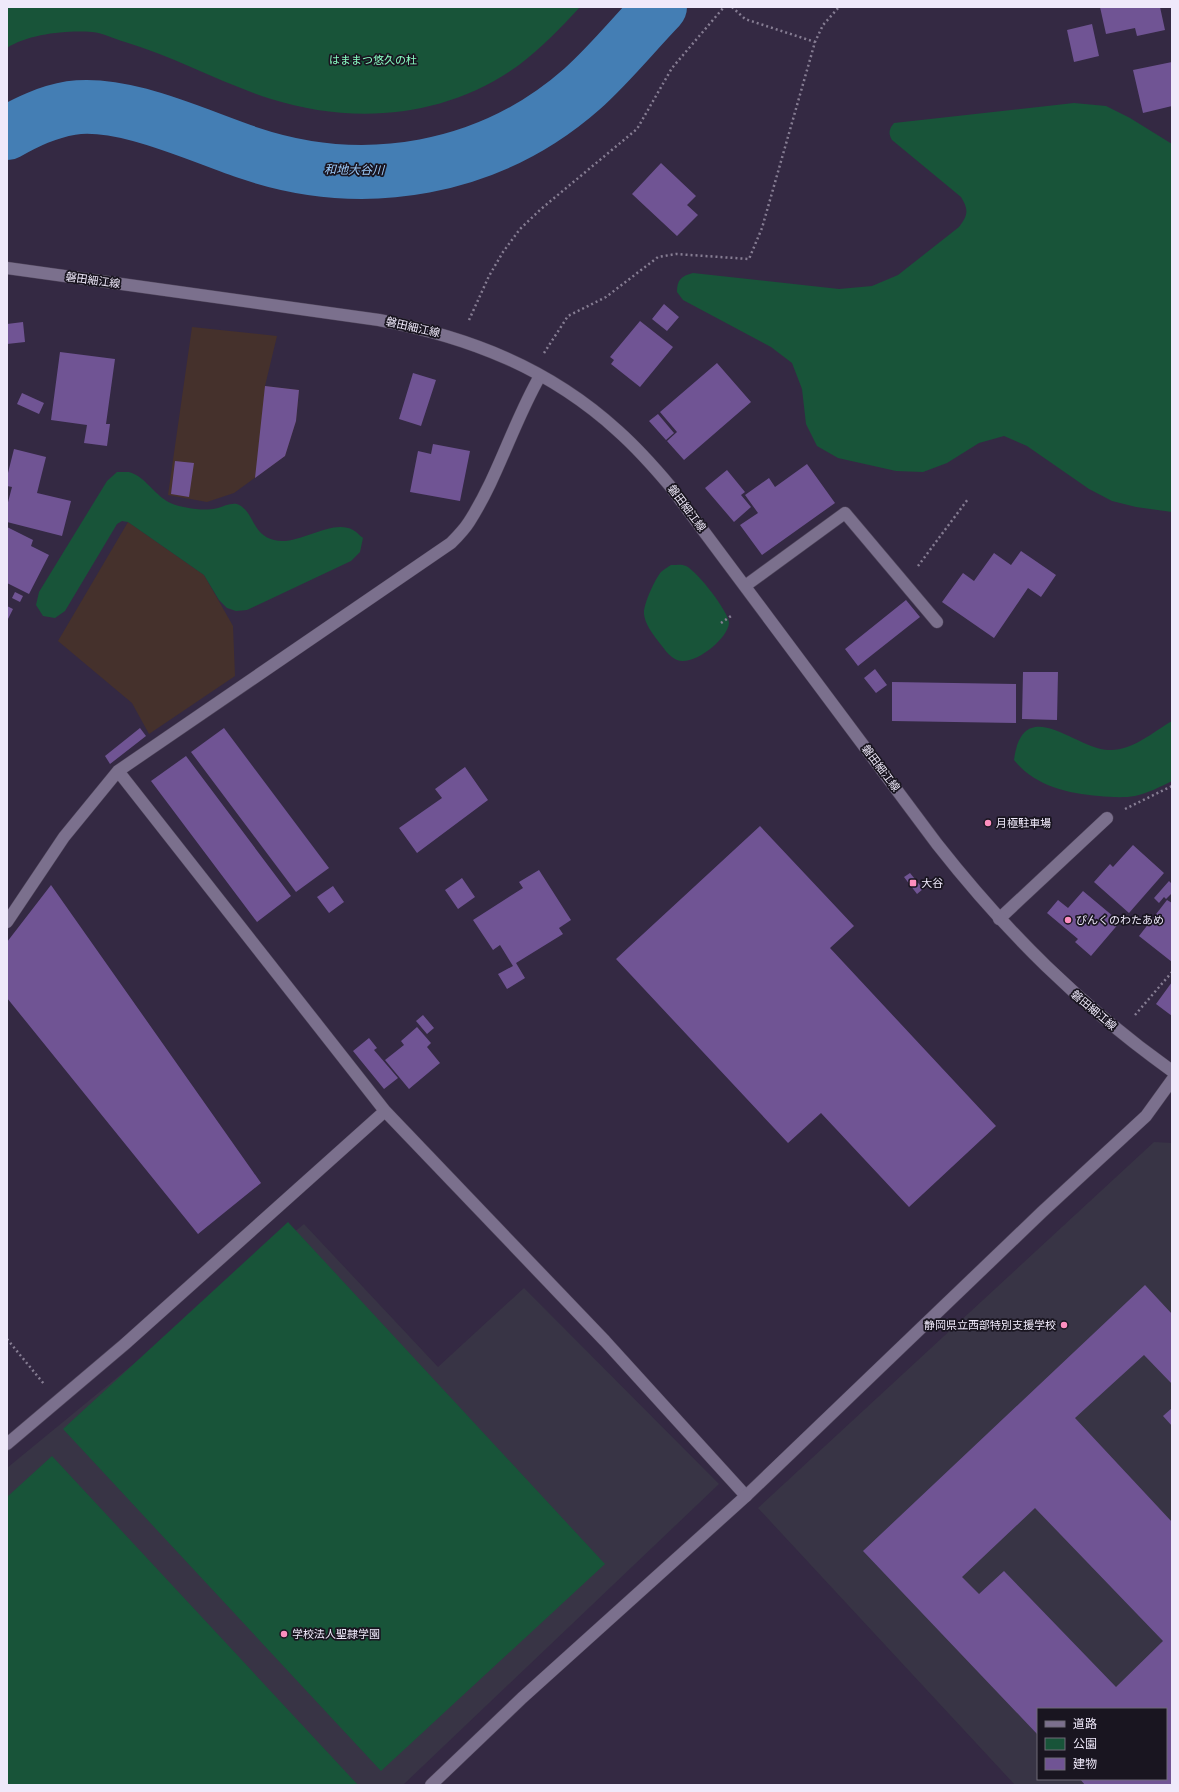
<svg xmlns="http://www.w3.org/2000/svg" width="1179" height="1792" font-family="'Golos Text','Noto Sans JP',sans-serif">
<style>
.industrial{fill:#45312c}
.education{fill:#383445;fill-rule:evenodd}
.green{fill:#185439}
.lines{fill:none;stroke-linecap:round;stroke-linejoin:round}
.river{stroke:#447eb4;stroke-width:54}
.building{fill:#705494;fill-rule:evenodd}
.street-casing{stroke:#4f455b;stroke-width:13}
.secondary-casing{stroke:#4f455b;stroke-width:13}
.path{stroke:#867d93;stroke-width:2.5;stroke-dasharray:2 3;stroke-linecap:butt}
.street{stroke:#7b708d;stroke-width:12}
.secondary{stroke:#7b708d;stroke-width:12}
.poi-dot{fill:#fd8ebe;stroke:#191520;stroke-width:1.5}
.labels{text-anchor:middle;stroke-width:3.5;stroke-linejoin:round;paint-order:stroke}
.park-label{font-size:11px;fill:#8afdc3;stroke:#191520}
.street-label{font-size:11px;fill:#efe9fa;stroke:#191520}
.poi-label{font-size:11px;fill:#efe9fa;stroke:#191520;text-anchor:start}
.water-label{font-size:12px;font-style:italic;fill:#9cc9f7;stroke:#191520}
</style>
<rect width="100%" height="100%" fill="#342943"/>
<path class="industrial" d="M 192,327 L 277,336 L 265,386 L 299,390 L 296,421 L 285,456 L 234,493 L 207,502 L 168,495 Z
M 128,522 L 204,575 L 233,626 L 235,676 L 149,734 L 132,703 L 58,641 Z"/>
<path class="education" d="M 1154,1142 L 1172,1143 L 1172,1785 L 1015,1785 L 758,1508 ZM 1038,1709 L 1166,1709 L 1166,1779 L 1038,1779 Z
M 304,1224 L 438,1367 L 524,1288 L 719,1484 L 403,1785 L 7,1785 L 7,1468 Z"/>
<path class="green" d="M 7,7 L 580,7 C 561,28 541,48 519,65 C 446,118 354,125 271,99 C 221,83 175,57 125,42 C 114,39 103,33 92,32 C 67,30 28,34 7,48 Z
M 1074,103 L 1106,106 L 1130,118 L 1172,144 L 1172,512 L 1136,507 L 1112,501 L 1089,489 L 1027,446 L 1004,436 L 979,443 L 947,463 L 923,472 L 896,471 L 838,458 L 817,446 L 806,424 L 802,389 L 792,363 L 771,347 L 683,300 L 677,292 C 677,280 681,276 693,273 L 839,289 L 872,286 L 898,275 L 959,227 C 968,215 969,210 961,197 L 892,140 C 888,133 889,129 894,123 Z
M 117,472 C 121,472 126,472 129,472 C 148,477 156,501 179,506 C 191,509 205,511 218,508 C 225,506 234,501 241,506 C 255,516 253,535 274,540 C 298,547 331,518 353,530 C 357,532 360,536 363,538 L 360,552 L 351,561 L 247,610 L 236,611 L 227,608 L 219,600 L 204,575 L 128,522 L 122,521 L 117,524 L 65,611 L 55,618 L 43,616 L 36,605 L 39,592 L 107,481 Z
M 671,565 C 676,565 682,564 686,566 C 697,571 729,612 729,623 C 728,639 693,667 677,660 C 669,657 663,647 658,641 C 652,633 645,624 644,614 C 643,605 655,579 661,572 C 664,569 668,567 671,565 Z
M 1172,721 L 1172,781 C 1160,787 1148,793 1135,796 C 1123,798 1110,797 1099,796 C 1067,793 1035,786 1014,760 C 1023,692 1075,749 1109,750 C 1132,751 1153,732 1172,721 Z
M 288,1222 L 605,1564 L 381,1771 L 63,1429 Z
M 52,1456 L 358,1785 L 7,1785 L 7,1497 Z"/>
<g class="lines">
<path class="river" d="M 7,133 C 27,122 47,112 71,108 C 124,100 198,136 249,153 C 365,192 490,170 582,89 C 610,64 634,34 660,7"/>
</g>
<path class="building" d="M 1100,7 L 1160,7 L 1165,30 L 1137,36 L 1135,28 L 1106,34 Z
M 1092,24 L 1099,56 L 1074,62 L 1067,30 Z
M 1172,62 L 1172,106 L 1143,113 L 1133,70 Z
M 661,163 L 696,196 L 687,205 L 698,215 L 677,236 L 632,194 Z
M 664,304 L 679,317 L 667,331 L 652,319 Z
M 640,321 L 673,347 L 640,387 L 611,364 L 614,360 L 610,357 Z
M 23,322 L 25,342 L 7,344 L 7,324 Z
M 60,352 L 115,359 L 106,424 L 110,424 L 107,446 L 84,443 L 87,425 L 51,420 Z
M 717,363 L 751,402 L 684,460 L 667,441 L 677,432 L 660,412 Z
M 413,373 L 436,380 L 421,426 L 399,419 Z
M 265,386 L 299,390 L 296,421 L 285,456 L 255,478 Z
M 22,393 L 44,403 L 39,414 L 17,404 Z
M 658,414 L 674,433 L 666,440 L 649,421 Z
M 433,444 L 470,451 L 460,501 L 410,492 L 418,451 L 431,454 Z
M 14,449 L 46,457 L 37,493 L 71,501 L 62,536 L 7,522 L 7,506 L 12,487 L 7,486 L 7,477 Z
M 175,461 L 194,463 L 189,497 L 171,494 Z
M 807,464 L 835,503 L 762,555 L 740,525 L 758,513 L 745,495 L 769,478 L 775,487 Z
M 727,470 L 745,492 L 741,495 L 751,507 L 734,522 L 705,488 Z
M 7,527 L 33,540 L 31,546 L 49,555 L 29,594 L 7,583 Z
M 1021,551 L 1056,575 L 1041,597 L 1028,588 L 994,638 L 942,602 L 963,573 L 974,581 L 994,553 L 1011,565 Z
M 15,592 L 23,596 L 20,602 L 12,598 Z
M 906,600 L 920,617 L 858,666 L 845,649 Z
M 7,606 L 13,609 L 7,621 Z
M 875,669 L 887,685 L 876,693 L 864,678 Z
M 1023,672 L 1058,672 L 1057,720 L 1022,719 Z
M 892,682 L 1016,684 L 1016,723 L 892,721 Z
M 140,728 L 146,736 L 110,764 L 105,756 Z
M 224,728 L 329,868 L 296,892 L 191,752 Z
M 186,756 L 291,896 L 257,922 L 151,781 Z
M 465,767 L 488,800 L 417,853 L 399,828 L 442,798 L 435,789 Z
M 760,826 L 854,926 L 830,948 L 996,1126 L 909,1207 L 821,1113 L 788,1143 L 616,959 Z
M 1133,845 L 1164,873 L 1129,913 L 1094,882 L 1110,864 L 1113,867 Z
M 539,870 L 571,920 L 559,928 L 563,934 L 516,963 L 525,978 L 507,989 L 498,974 L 513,966 L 500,945 L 493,950 L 473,920 L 523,888 L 519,882 Z
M 910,873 L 923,889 L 917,894 L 904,877 Z
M 462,878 L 475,897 L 458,909 L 445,890 Z
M 1169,881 L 1172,884 L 1172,893 L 1166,899 L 1164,897 L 1159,903 L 1154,898 Z
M 51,885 L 261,1183 L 198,1234 L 7,998 L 7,942 Z
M 333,886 L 344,902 L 329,913 L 317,897 Z
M 1083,891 L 1120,922 L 1091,956 L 1075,942 L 1078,939 L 1047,913 L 1058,900 L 1068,908 Z
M 1167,900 L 1172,903 L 1172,962 L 1139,936 Z
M 1172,982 L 1172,1016 L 1156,1004 Z
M 423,1015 L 434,1028 L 427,1034 L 416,1021 Z
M 417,1027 L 431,1043 L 427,1047 L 440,1063 L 409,1089 L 385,1060 L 404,1045 L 401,1041 Z
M 369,1038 L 377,1048 L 374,1050 L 398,1078 L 384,1089 L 353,1051 Z
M 1145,1285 L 1172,1314 L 1172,1384 L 1144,1355 L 1075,1418 L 1172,1522 L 1172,1785 L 1085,1785 L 1080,1779 L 1166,1779 L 1166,1709 L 1038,1709 L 1038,1735 L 863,1551 ZM 1035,1508 L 1163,1641 L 1116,1687 L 1004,1571 L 979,1594 L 962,1577 Z
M 1172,1408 L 1172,1426 L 1163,1416 Z"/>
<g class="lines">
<g class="street-casing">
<path id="street" d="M 745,586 L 845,513 L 937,622
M 118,771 L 385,1111
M 999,919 L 1107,818
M 7,922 L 64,837 L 118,771 L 451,543 C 457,537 464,530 469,522 C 498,477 513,423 540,376
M 7,1444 L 125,1344 L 385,1111 L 605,1341 L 746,1496"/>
</g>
<g class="secondary-casing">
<path id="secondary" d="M 7,268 L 379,320 C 469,337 549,368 618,431 C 637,448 654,467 670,486 L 937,844 C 1007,933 1080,1005 1172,1071
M 431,1785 L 522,1698 L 746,1496 L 1042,1212 L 1146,1116 L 1172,1080"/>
</g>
<path class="path" d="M 732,7 L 745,19 L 815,42
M 469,320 L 489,276 L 503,252 L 520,229 L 541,209 L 637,129 L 672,68 L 724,7
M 544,353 L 568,316 L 606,297 L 658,257 L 676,254 L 749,259 L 762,228 L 815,42 L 823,25 L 839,7
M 918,566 L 968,499
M 721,623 L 731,616
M 1125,809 L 1172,786
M 1135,1015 L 1172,972
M 7,1339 L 44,1384"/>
<use href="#street" class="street"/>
<use href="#secondary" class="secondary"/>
</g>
<g class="poi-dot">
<circle cx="988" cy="823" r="4"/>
<rect x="909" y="879" width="8" height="8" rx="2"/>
<circle cx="1068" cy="920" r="4"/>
<circle cx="1064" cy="1325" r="4"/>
<circle cx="284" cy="1634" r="4"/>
</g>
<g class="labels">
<g class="park-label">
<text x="373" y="64">はままつ悠久の杜</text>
</g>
<g class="street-label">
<text transform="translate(93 280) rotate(8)" y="4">磐田細江線</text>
<text transform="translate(413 327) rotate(13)" y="4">磐田細江線</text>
<text transform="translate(687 508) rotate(53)" y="4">磐田細江線</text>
<text transform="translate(881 768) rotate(53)" y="4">磐田細江線</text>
<text transform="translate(1094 1010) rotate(40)" y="4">磐田細江線</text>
</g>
<g class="poi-label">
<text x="996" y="827">月極駐車場</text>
<text x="921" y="887">大谷</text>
<text x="1076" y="924">ぴんくのわたあめ</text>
<text x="1056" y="1329" text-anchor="end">静岡県立西部特別支援学校</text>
<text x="292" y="1638">学校法人聖隷学園</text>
</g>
<g class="water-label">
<text transform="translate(354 170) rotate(1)" y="4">和地大谷川</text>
</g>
</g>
<rect width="1179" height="1792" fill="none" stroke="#efe9fa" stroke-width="16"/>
<rect x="1037" y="1708" width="130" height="72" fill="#191520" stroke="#6f6a77"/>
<rect x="1045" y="1721" width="20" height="6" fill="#7b708d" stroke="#6f6a77"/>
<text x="1073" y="1728" font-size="12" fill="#efe9fa">道路</text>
<rect x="1045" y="1738" width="20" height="12" fill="#185439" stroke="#6f6a77"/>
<text x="1073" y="1748" font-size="12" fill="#efe9fa">公園</text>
<rect x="1045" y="1758" width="20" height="12" fill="#705494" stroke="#6f6a77"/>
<text x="1073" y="1768" font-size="12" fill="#efe9fa">建物</text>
</svg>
